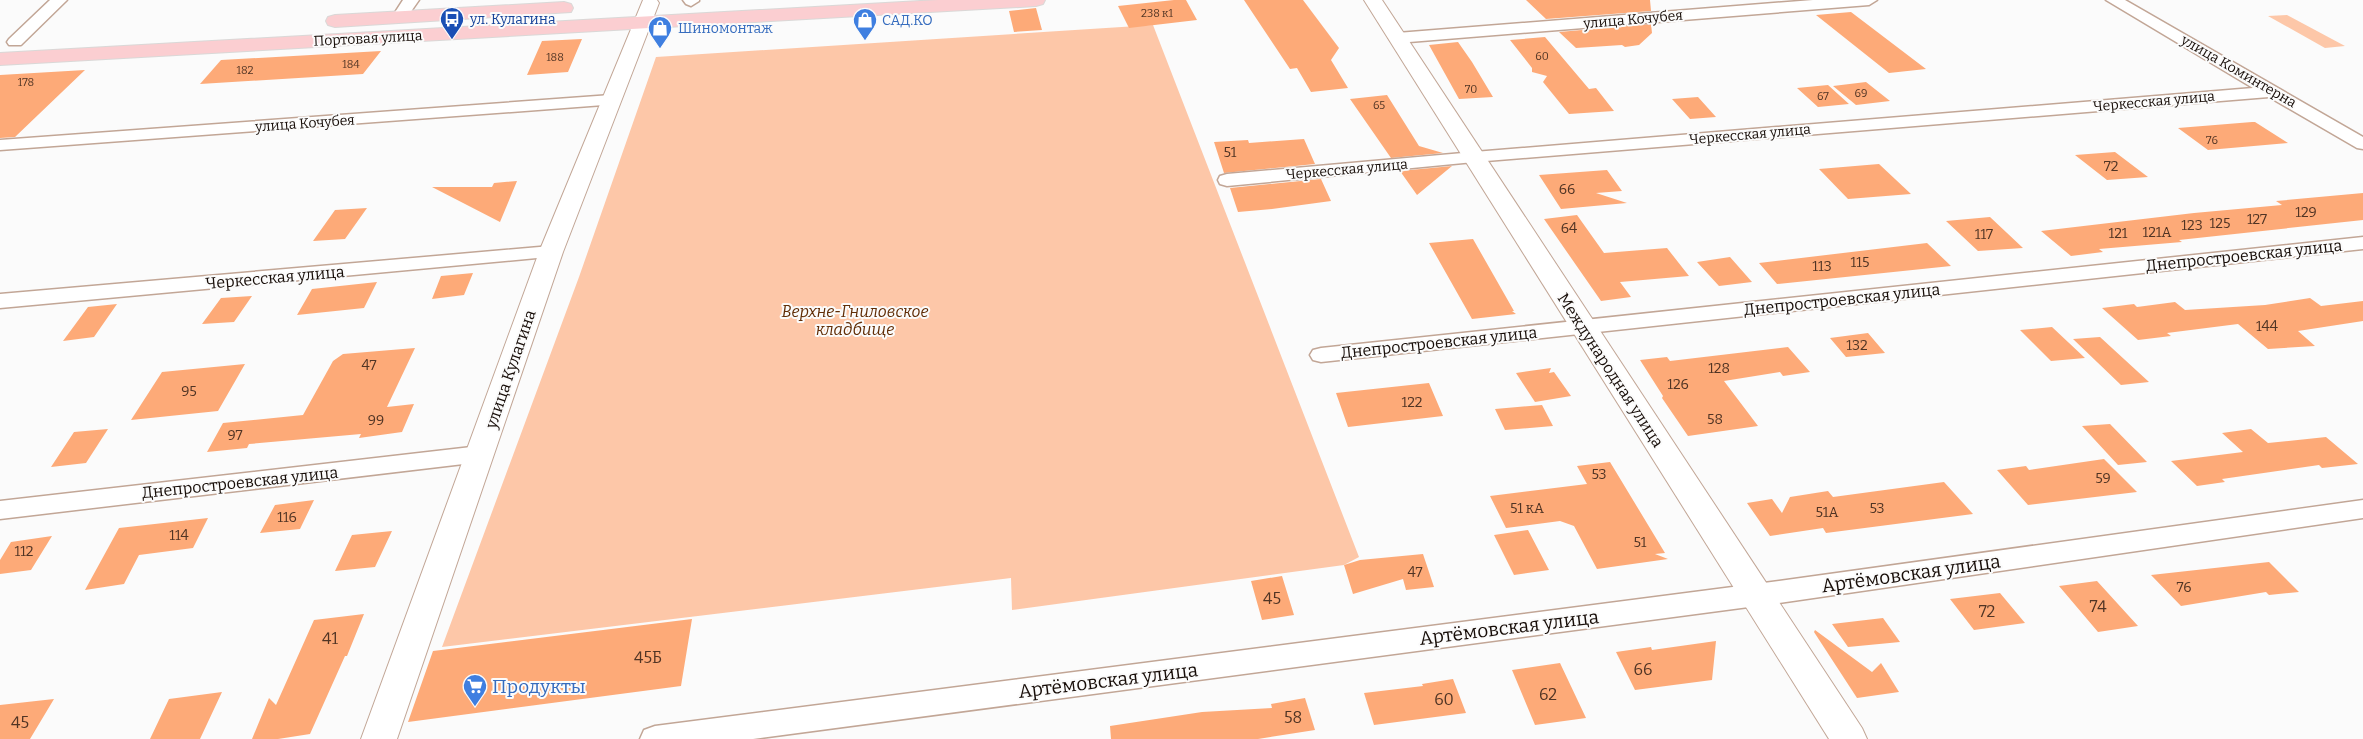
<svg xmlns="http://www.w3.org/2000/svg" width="2363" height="739" font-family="Bitter,serif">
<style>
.green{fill:#fdc7a8}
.building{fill:#fdaa78}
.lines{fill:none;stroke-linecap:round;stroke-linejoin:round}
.minor-casing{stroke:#c2a696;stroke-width:3}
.tertiary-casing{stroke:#c2a696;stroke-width:2}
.secondary-casing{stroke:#c2a696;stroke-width:2}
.primary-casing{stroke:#dad8d7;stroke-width:2}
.minor{fill:#fff;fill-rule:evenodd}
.tertiary{fill:#fff;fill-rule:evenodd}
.secondary{fill:#fff;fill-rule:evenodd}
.primary{fill:#fbced1;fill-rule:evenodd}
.labels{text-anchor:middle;stroke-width:4;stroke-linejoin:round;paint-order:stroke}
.far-number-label{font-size:11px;fill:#503424}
.far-transit-label{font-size:14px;fill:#164399;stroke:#fbfbfb;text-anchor:start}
.far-street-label{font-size:14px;fill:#170d08;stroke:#fbfbfb}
.far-shop-label{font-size:14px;fill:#366cbe;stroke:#fbfbfb;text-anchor:start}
.number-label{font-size:14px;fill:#503424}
.street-label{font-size:16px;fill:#170d08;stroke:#fbfbfb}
.park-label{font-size:16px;font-style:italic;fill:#612d06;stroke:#fbfbfb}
.near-number-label{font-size:16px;fill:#503424}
.near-street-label{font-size:19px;fill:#170d08;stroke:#fbfbfb}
.near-shop-label{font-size:19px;fill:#366cbe;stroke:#fbfbfb;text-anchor:start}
</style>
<rect width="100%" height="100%" fill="#fbfbfb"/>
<path class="green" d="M 2287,15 L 2345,46 L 2325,48 L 2268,16 Z
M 1153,25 L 1359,557 L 1344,565 L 1012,610 L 1011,578 L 442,647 L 579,277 L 656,57 Z"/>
<path class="building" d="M 1174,0 L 1186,0 L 1197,20 L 1129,28 L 1118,6 Z
M 1244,0 L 1303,0 L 1339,48 L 1331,60 L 1348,88 L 1311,92 L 1297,68 L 1290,69 Z
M 1526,0 L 1650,0 L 1651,11 L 1546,19 Z
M 1036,8 L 1042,30 L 1014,32 L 1009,11 Z
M 1851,12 L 1926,69 L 1889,73 L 1816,15 Z
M 1651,24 L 1652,33 L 1639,45 L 1625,47 L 1622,45 L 1576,48 L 1559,32 Z
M 1545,37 L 1589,89 L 1596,88 L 1614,111 L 1569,114 L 1543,82 L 1547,76 L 1532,72 L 1532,68 L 1510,40 Z
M 582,39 L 568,72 L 527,75 L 542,41 Z
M 1458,42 L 1472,62 L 1493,97 L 1459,99 L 1429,45 Z
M 381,51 L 363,74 L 200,84 L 221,60 Z
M 85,70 L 15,137 L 0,138 L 0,75 Z
M 1866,82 L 1890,101 L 1856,105 L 1833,86 Z
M 1828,85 L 1849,104 L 1818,107 L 1797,88 Z
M 1387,95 L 1419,146 L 1443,153 L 1391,158 L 1350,99 Z
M 1698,97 L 1716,117 L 1690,119 L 1672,99 Z
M 2252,122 L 2255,122 L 2288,143 L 2208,150 L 2178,128 Z
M 1304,139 L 1315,164 L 1224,173 L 1214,142 L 1248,140 L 1249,143 Z
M 2115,152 L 2148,177 L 2107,180 L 2075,155 Z
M 1879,164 L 1911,194 L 1848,199 L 1819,169 Z
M 1452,166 L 1417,195 L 1400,171 Z
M 1607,170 L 1622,191 L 1596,193 L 1627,203 L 1561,209 L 1539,175 Z
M 1321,179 L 1331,201 L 1272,209 L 1238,212 L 1230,188 Z
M 517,181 L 500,222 L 432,187 L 492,187 L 494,183 Z
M 2363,193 L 2363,220 L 2179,240 L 2182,242 L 2099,249 L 2103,252 L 2071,256 L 2041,231 L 2194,213 L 2282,205 L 2276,201 Z
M 367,208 L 345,239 L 313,241 L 335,210 Z
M 1577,215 L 1604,253 L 1667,248 L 1689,276 L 1620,282 L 1631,297 L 1601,301 L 1544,219 Z
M 1990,217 L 2023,248 L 1978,251 L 1946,221 Z
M 1473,239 L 1514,311 L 1512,311 L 1516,314 L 1472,319 L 1429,243 Z
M 1927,243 L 1951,266 L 1777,284 L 1759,263 Z
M 1730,257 L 1752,282 L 1719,286 L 1697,262 Z
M 473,273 L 464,295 L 432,299 L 441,276 Z
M 377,282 L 364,308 L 297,315 L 312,289 Z
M 252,296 L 234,322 L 202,324 L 221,298 Z
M 2310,298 L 2321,306 L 2363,301 L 2363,321 L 2298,331 L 2315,346 L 2268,349 L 2238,324 L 2167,333 L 2171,336 L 2138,340 L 2102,308 L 2134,304 L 2137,307 L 2175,302 L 2185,310 L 2265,305 Z
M 117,304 L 94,337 L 63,341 L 88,307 Z
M 2052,327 L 2085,358 L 2051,361 L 2020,330 Z
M 1868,333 L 1885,353 L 1846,357 L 1830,338 Z
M 2100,337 L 2149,382 L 2121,385 L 2073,339 Z
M 1788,347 L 1810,372 L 1783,376 L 1780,372 L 1724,381 L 1758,426 L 1688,436 L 1662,398 L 1663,396 L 1640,360 L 1667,357 L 1670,361 Z
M 415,348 L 387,407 L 414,404 L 402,432 L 359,438 L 361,434 L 249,444 L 247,448 L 207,452 L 223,423 L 303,415 L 333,361 L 343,354 Z
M 245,364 L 218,411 L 131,420 L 162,372 Z
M 1551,368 L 1549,373 L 1554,372 L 1571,396 L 1535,402 L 1516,373 Z
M 1429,383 L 1443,416 L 1348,427 L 1336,393 Z
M 1542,405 L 1553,426 L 1505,430 L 1495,409 Z
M 2110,424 L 2147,462 L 2118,465 L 2082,426 Z
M 108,429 L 86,463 L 51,467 L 74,432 Z
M 2251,429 L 2268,443 L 2326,437 L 2358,464 L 2322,468 L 2319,465 L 2222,479 L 2225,482 L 2197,486 L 2171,461 L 2243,452 L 2222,433 Z
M 2104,459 L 2137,492 L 2028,505 L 1997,470 L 2026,466 L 2029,470 Z
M 1610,462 L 1665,553 L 1655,554 L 1668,559 L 1597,569 L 1574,526 L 1560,521 L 1506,528 L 1490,496 L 1587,484 L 1577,466 Z
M 1944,482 L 1973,514 L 1826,533 L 1823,528 L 1770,536 L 1747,503 L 1772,499 L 1782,513 L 1790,497 L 1828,491 L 1833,497 Z
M 314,500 L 300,529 L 260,533 L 275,505 Z
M 208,518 L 193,548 L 139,555 L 124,584 L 85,590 L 119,528 Z
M 1528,530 L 1549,570 L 1514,575 L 1494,535 Z
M 392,531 L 375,567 L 335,571 L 352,535 Z
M 52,536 L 31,570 L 0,574 L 0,560 L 11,542 Z
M 1423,554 L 1434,587 L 1406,590 L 1403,579 L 1353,594 L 1344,565 L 1360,560 Z
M 2269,562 L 2299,592 L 2269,595 L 2266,592 L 2181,606 L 2151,575 Z
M 1282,576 L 1294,615 L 1262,620 L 1251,581 Z
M 2097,581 L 2138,626 L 2098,632 L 2059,586 Z
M 2000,593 L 2025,623 L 1974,630 L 1950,599 Z
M 364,614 L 347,656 L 345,656 L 310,734 L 278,739 L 252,739 L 269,698 L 276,705 L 314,620 Z
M 1883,618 L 1900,642 L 1848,647 L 1832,624 Z
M 692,619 L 681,686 L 408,722 L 433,651 Z
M 1815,630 L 1872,672 L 1881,663 L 1899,692 L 1857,698 L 1814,632 Z
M 1716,641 L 1712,680 L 1635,690 L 1616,652 L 1651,647 L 1652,650 Z
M 1560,663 L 1586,718 L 1535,725 L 1512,670 Z
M 1453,679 L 1466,713 L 1374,725 L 1364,693 L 1423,686 L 1422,684 Z
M 222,692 L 200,739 L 150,739 L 169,699 Z
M 1305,698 L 1315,730 L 1258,739 L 1111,739 L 1110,726 L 1202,712 L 1272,708 L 1271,704 Z
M 54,699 L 30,739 L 0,739 L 0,705 Z"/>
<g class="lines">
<g class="minor-casing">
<path id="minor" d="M 50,0 L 67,0 L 21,45 L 9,45 L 7,42 L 9,39 Z
M 403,0 L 419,0 L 405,20 L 395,20 L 392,17 Z
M 683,0 L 699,0 L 699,1 L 691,6 L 686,4 Z
M 1813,0 L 1877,0 L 1869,5 L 1397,43 L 1391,41 L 1389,38 L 1391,35 L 1397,33 Z
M 2106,0 L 2125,0 L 2363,137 L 2363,149 L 2357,148 L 2269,97 L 1474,162 L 1227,186 L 1220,184 L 1218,180 L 1220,176 L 1227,174 L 1474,152 L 2253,88 Z
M 611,95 L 617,96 L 620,100 L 617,104 L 0,150 L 0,140 Z
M 2363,237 L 2363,249 L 1321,362 L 1313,360 L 1310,355 L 1313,350 L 1321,348 Z
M 551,246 L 558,248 L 561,252 L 558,256 L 0,308 L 0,294 Z
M 480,446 L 489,449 L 492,455 L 489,461 L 0,519 L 0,501 Z
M 2363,500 L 2363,518 L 1779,603 L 753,739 L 640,739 L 644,730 L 655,726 L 1779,581 Z"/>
</g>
<g class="tertiary-casing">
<path id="tertiary" d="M 643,0 L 657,0 L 659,3 L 563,252 L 397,739 L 361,739 L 539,252 Z"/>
</g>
<g class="secondary-casing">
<path id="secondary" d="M 1364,0 L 1382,0 L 1862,728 L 1867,739 L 1829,739 Z"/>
</g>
<g class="primary-casing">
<path id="primary" d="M 938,0 L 1045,0 L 1043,4 L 1036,6 L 0,65 L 0,53 Z
M 564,2 L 571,4 L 573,8 L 571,12 L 335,27 L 328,25 L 326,21 L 328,17 L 335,15 Z"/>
</g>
<use href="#minor" class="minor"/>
<use href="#tertiary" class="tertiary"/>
<use href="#secondary" class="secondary"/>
<use href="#primary" class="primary"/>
</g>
<defs>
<g id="bus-pin" transform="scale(1.25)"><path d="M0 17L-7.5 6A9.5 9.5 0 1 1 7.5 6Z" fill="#1a4fb4" stroke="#fbfbfb"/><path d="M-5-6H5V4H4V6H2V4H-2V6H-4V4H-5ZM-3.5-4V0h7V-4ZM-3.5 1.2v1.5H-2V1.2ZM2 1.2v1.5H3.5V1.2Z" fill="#fff"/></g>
<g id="shop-pin" transform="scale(1.25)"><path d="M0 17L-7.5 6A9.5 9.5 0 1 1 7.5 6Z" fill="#3f7fe0" stroke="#fbfbfb"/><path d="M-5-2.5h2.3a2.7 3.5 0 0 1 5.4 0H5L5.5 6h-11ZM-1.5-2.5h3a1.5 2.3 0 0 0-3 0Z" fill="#fff"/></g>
<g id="supermarket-pin" transform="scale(1.25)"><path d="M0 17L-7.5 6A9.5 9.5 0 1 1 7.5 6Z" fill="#3f7fe0" stroke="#fbfbfb"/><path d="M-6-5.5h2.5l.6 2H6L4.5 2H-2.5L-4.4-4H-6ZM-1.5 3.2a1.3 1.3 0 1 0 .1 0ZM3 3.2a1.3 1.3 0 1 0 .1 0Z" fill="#fff"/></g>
</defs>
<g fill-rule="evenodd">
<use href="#bus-pin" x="452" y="19"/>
<use href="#shop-pin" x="865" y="20"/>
<use href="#shop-pin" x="660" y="28"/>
<use href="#supermarket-pin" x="475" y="686"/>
</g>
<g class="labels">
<g class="far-number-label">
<text x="1157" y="17">238 к1</text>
<text x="1542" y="60">60</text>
<text x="555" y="61">188</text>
<text x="351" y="68">184</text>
<text x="245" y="74">182</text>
<text x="26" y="86">178</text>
<text x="1471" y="93">70</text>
<text x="1861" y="97">69</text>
<text x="1823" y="100">67</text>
<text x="1379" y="109">65</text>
<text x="2212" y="144">76</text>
</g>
<g class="far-transit-label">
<text x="470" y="24">ул. Кулагина</text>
</g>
<g class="far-street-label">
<text transform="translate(1633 19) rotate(-5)" y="5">улица Кочубея</text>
<text transform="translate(368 38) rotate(-3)" y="5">Портовая улица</text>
<text transform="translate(2239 71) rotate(30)" y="5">улица Коминтерна</text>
<text transform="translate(2154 101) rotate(-5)" y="5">Черкесская улица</text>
<text transform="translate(305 123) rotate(-4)" y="5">улица Кочубея</text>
<text transform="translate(1750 134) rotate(-5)" y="5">Черкесская улица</text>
<text transform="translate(1347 169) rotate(-5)" y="5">Черкесская улица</text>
</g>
<g class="far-shop-label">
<text x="882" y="25">САД.КО</text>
<text x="678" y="33">Шиномонтаж</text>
</g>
<g class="number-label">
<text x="1230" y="157">51</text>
<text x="2111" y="171">72</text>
<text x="1567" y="194">66</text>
<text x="2306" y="217">129</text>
<text x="2257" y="224">127</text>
<text x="2220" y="228">125</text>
<text x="2192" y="230">123</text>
<text x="1569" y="233">64</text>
<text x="2157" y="237">121А</text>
<text x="2118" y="238">121</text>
<text x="1984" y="239">117</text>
<text x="1860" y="267">115</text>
<text x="1822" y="271">113</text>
<text x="2267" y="331">144</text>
<text x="1857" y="350">132</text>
<text x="369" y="370">47</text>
<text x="1719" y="373">128</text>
<text x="1678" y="389">126</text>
<text x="189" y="396">95</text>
<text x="1412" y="407">122</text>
<text x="1715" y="424">58</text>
<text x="376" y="425">99</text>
<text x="235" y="440">97</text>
<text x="1599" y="479">53</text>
<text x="2103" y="483">59</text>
<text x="1527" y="513">51 кА</text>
<text x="1877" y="513">53</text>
<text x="1827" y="517">51А</text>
<text x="287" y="522">116</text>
<text x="179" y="540">114</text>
<text x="1640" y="547">51</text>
<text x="24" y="556">112</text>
<text x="1415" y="577">47</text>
<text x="2184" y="592">76</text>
</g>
<g class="street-label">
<text transform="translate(2244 255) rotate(-6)" y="6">Днепростроевская улица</text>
<text transform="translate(275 277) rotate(-5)" y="6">Черкесская улица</text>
<text transform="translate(1842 299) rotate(-6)" y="6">Днепростроевская улица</text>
<text transform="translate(1439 342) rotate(-6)" y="6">Днепростроевская улица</text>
<text transform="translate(510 369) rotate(-71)" y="6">улица Кулагина</text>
<text transform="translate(1611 370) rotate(57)" y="6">Международная улица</text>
<text transform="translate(240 482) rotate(-6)" y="6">Днепростроевская улица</text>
</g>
<g class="park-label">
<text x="855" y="317">Верхне-Гниловское<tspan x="855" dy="18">кладбище</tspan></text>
</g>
<g class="near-number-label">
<text x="1272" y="604">45</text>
<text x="2098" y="612">74</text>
<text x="1987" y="617">72</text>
<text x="330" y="644">41</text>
<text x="648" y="663">45Б</text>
<text x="1643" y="675">66</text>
<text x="1548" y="700">62</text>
<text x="1444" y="705">60</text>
<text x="1293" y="723">58</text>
<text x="20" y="728">45</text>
</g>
<g class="near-street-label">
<text transform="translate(1911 573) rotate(-8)" y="7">Артёмовская улица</text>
<text transform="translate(1509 627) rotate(-7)" y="7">Артёмовская улица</text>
<text transform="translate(1108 680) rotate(-7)" y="7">Артёмовская улица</text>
</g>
<g class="near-shop-label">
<text x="492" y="693">Продукты</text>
</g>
</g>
</svg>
